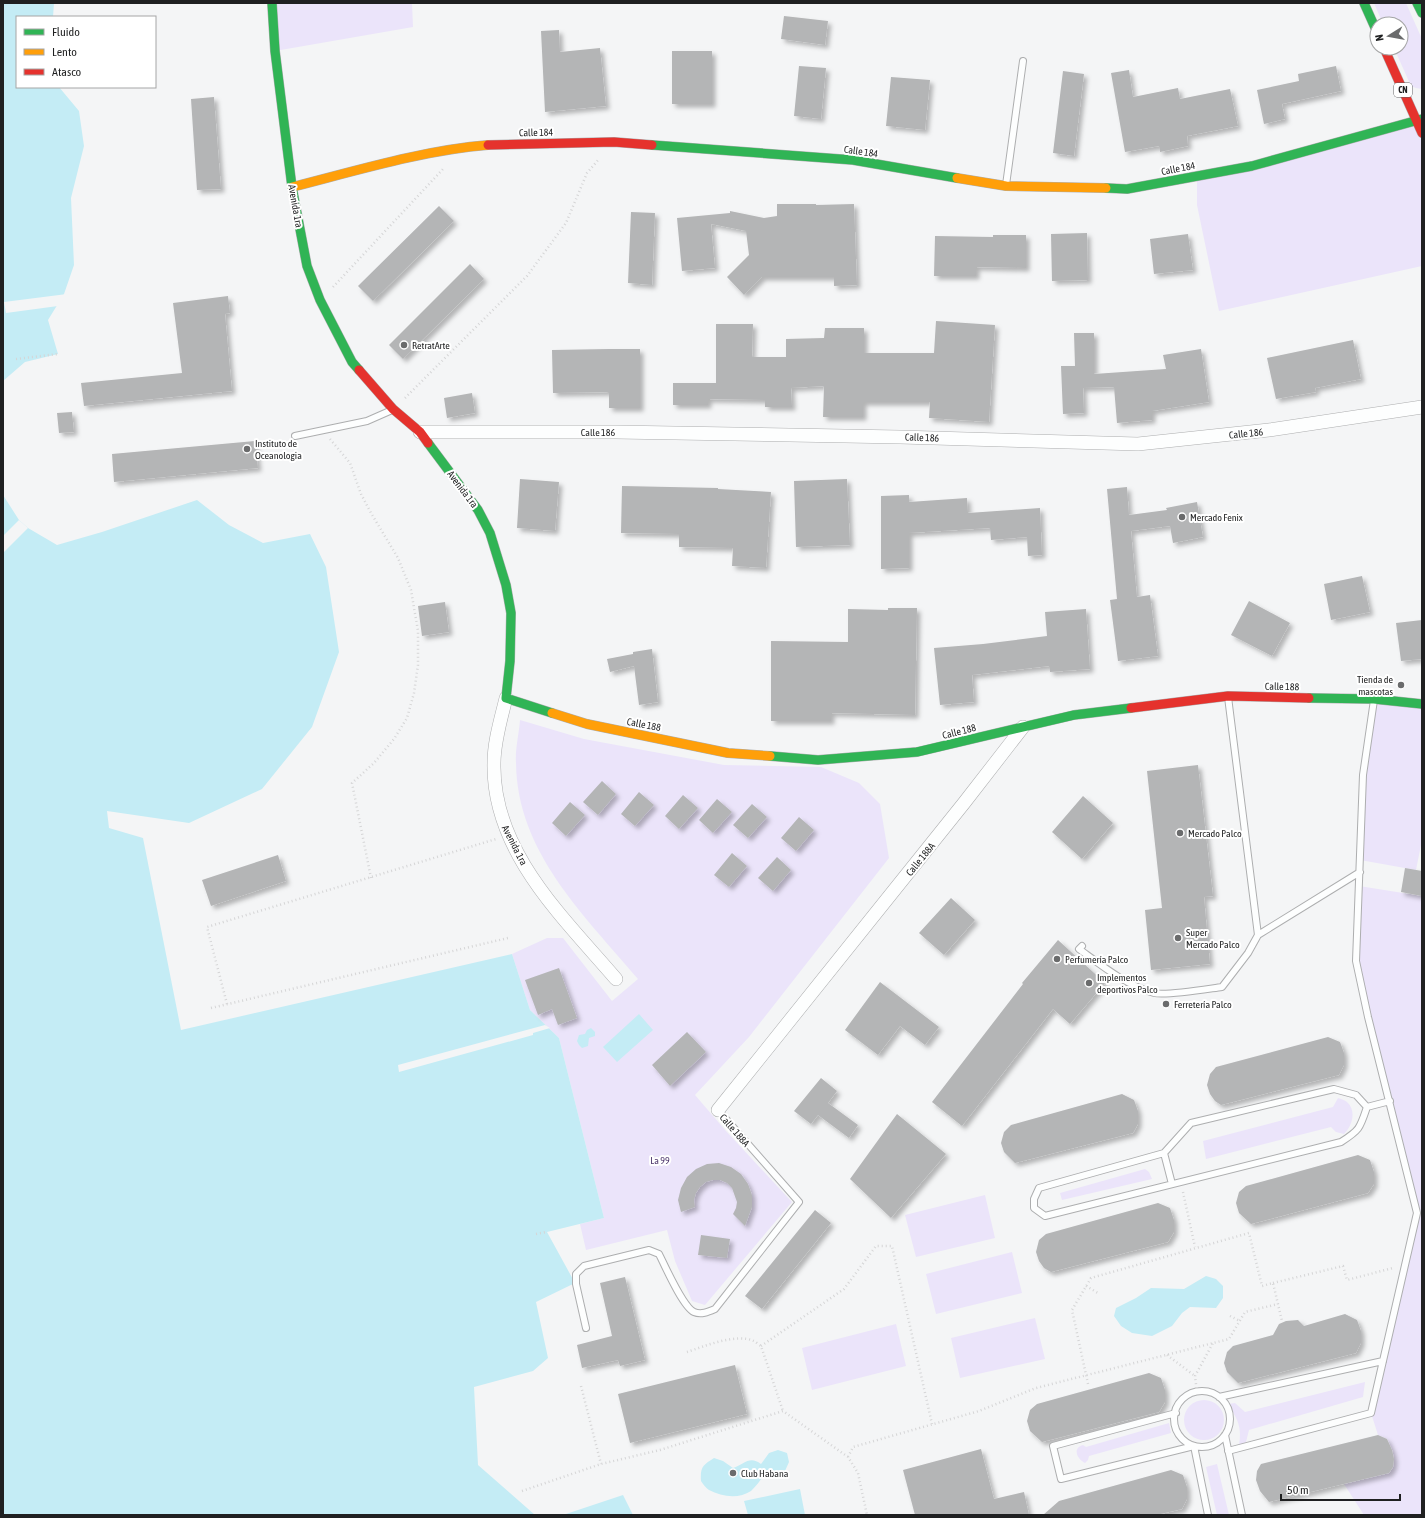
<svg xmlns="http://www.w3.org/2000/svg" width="1425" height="1518" font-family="'Asap Condensed',sans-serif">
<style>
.green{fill:#ebe4fa}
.water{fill:#c4ecf5}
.pier{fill:#f4f5f6}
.building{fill:#b4b5b6;filter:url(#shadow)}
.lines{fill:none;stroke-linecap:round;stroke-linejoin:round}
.lane-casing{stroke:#adaeaf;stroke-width:8}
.street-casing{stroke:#adaeaf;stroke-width:14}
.fast-casing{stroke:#adaeaf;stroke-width:10}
.slow-casing{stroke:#adaeaf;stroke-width:10}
.jam-casing{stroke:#adaeaf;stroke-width:10}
.path{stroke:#d5d5d6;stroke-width:2.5;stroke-dasharray:1 3;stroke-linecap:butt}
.lane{stroke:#fdfefe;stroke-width:6}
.street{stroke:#fdfefe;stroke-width:13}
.fast{stroke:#30b455;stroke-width:9}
.slow{stroke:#ff9f0a;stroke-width:9}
.jam{stroke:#e5322d;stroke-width:9}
.poi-dot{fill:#6a6b6c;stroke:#fff;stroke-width:1.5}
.labels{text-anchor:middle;stroke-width:4;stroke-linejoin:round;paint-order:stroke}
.shield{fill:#fff;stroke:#626364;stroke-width:1}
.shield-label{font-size:9px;font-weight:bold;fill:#1f2021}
.street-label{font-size:10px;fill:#1f2021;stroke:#fff}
.poi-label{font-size:10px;fill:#1f2021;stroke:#fff;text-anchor:start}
.park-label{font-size:10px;fill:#4c366b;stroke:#fff}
</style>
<defs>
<filter id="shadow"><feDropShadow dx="3.5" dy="3.5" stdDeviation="2" flood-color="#0004"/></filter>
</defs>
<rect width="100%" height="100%" fill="#f4f5f6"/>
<path class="green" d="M 272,3 L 412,3 L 413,27 L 275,51 Z
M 1374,3 L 1406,3 L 1422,39 L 1422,89 L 1416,88 L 1411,86 L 1394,48 L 1401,48 L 1401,24 L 1383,24 Z
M 1417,122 L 1422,133 L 1422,266 L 1219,311 L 1197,205 L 1197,176 Z
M 1374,699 L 1422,704 L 1422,840 L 1416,870 L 1360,860 L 1363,775 Z
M 520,720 L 584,739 L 724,765 L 821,767 L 859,783 L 880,804 L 889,858 L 749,1037 L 695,1095 L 726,1131 L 792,1202 L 705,1305 L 692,1301 L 675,1261 L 667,1230 L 586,1250 L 580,1224 L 604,1218 L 559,1038 L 530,1010 L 512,954 L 547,938 L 563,938 L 612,1001 L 638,979 C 584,915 517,852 516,763 C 515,749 519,734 520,720 Z
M 1359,886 L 1422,896 L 1422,1515 L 1364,1515 L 1344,1484 L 1389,1473 L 1393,1467 L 1394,1459 L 1392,1450 L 1387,1439 L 1378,1435 L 1371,1413 L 1417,1214 L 1356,961 Z
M 1338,1098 C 1341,1099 1345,1100 1347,1102 C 1357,1111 1352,1126 1344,1134 L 1336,1132 L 1331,1127 L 1206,1159 L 1203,1141 L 1333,1107 Z
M 1145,1169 L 1149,1172 L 1152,1179 L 1062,1200 L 1060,1193 Z
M 985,1195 L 995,1238 L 916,1257 L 905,1215 Z
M 1012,1252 L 1022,1293 L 936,1314 L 926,1274 Z
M 1035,1318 L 1045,1359 L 960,1378 L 951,1338 Z
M 896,1324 L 906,1366 L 812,1390 L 802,1348 Z
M 1365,1382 L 1363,1397 L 1249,1430 L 1246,1442 L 1239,1445 C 1242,1427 1238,1420 1228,1404 L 1235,1403 L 1245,1412 Z
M1184 1420a20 20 0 1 1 40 0a20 20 0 1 1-40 0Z
M 1169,1423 L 1171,1433 L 1089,1456 L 1088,1460 L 1085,1463 C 1077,1459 1072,1448 1083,1445 L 1086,1447 Z
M 1217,1464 L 1229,1515 L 1217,1515 L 1206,1467 Z"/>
<path class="water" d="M 3,3 L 54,3 L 53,17 L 17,17 L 17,87 L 59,87 L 79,111 L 84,146 L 71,198 L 74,265 L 64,294 L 48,320 L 58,354 L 25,362 L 3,381 Z
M 3,495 L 19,520 L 28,528 L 57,545 L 102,532 L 197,500 L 229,525 L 263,543 L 310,534 L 326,567 L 339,652 L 312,727 L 262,789 L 189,823 L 107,811 L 109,828 L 143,838 L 181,1030 L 512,954 L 530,1010 L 559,1038 L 604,1218 L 547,1232 L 575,1283 L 536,1302 L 548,1358 L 533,1371 L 474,1387 L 478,1465 L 535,1515 L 3,1515 Z
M 639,1014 L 653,1030 L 617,1062 L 603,1047 Z
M 591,1028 L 595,1032 L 595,1036 L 589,1038 L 588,1046 L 582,1048 L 579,1045 L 577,1041 L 579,1035 L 585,1034 L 587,1030 Z
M 1206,1276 L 1216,1279 L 1223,1286 L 1223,1298 L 1216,1308 L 1190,1307 L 1182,1313 L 1172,1326 L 1152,1336 L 1132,1333 L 1121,1326 L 1114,1316 L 1116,1308 L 1136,1298 L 1151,1288 L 1184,1289 Z
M 778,1450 L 787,1453 L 789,1462 L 785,1471 L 775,1474 L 767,1472 C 761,1478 758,1485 751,1491 C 739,1499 722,1497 709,1490 C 706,1488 703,1484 701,1481 C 700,1467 703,1465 714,1458 L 723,1461 L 733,1468 C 744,1464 750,1455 761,1464 L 769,1453 Z
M 800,1489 L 805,1515 L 748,1515 L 744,1501 Z
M 623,1495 L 633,1515 L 563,1515 Z"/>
<path class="pier" d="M 67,294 L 58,306 L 6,313 L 4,302 Z
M 19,520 L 28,528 L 3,553 L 3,536 Z
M 545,1025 L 550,1028 L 533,1033 L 533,1035 L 399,1072 L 398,1065 Z"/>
<path class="building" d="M 784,16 L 828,21 L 825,45 L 781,39 Z
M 559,30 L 560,52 L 600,48 L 606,106 L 545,112 L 541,31 Z
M 672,51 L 712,51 L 712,104 L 672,104 Z
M 799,66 L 826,68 L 821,119 L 794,116 Z
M 1336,66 L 1341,91 L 1282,104 L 1285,119 L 1264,124 L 1257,90 L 1299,81 L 1298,74 Z
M 1129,70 L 1133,97 L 1178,88 L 1180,99 L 1230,89 L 1238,126 L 1187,136 L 1188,146 L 1160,152 L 1159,146 L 1125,152 L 1111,73 Z
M 1063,71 L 1084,74 L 1074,156 L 1053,153 Z
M 891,77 L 930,80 L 925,130 L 886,126 Z
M 214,97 L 221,189 L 197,190 L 191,99 Z
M 777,204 L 816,204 L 816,205 L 854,204 L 857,285 L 834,286 L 834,277 L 762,277 L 744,295 L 727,277 L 749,255 L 746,231 L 711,224 L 715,268 L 682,271 L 677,218 L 730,213 L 730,211 L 764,218 L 777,216 Z
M 439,206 L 454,221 L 373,301 L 358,286 Z
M 631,212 L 655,213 L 652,285 L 628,283 Z
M 1087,233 L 1088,280 L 1052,281 L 1051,234 Z
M 1188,234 L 1193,270 L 1154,274 L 1150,239 Z
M 993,235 L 1026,235 L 1026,268 L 976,267 L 976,276 L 934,276 L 935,236 L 993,237 Z
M 470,264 L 484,279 L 403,359 L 389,345 Z
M 228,296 L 230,313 L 225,314 L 232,391 L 84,406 L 81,383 L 182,373 L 173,303 Z
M 936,321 L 995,325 L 989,422 L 929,418 L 930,402 L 863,402 L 863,417 L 823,417 L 824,386 L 791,388 L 792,407 L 765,407 L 765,400 L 708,399 L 708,405 L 673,405 L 673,383 L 716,383 L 716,324 L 753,324 L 752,357 L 786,357 L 786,339 L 824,338 L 825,328 L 864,328 L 864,353 L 934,353 Z
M 1074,333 L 1094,333 L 1094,374 L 1166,369 L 1163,355 L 1201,349 L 1209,402 L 1152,411 L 1152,420 L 1117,423 L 1114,387 L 1083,388 L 1084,413 L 1063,414 L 1061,366 L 1075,366 Z
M 1353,340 L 1361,379 L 1315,388 L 1316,392 L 1276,399 L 1267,358 Z
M 609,349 L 640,349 L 640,408 L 609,408 L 609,392 L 553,393 L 552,350 Z
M 472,393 L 475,413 L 447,418 L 444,398 Z
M 72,412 L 74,432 L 59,433 L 57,413 Z
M 255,441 L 258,468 L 114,482 L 112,454 Z
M 520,479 L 559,482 L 555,531 L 517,528 Z
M 847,479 L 850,545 L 796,547 L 794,481 Z
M 622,486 L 718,488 L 718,489 L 771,492 L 766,568 L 732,566 L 733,548 L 679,547 L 679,534 L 621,533 Z
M 1127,487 L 1129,515 L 1167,510 L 1166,508 L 1197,502 L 1203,537 L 1173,543 L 1170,526 L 1131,531 L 1137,597 L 1150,595 L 1158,656 L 1118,661 L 1110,600 L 1117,599 L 1107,489 Z
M 909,495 L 909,502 L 967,498 L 968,513 L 1040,508 L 1042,555 L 1028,556 L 1027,537 L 991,540 L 990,528 L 909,533 L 909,568 L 881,569 L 881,496 Z
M 1362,576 L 1370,612 L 1331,620 L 1324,584 Z
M 1249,601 L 1290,623 L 1272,656 L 1231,635 Z
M 445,602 L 449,632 L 422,636 L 418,606 Z
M 888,608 L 917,608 L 915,715 L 831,713 L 831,721 L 771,721 L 771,641 L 848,642 L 848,609 L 888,610 Z
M 1086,609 L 1090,669 L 1050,672 L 1049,666 L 972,675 L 974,702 L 940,705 L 934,648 L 983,644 L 1047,636 L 1045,612 Z
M 1422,620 L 1422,659 L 1401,661 L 1396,623 Z
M 652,649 L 658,702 L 639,705 L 634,666 L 610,672 L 607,659 L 633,654 L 633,652 Z
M 1198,765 L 1213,896 L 1204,897 L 1210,964 L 1151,970 L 1145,910 L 1162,908 L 1147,771 Z
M 602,781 L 616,794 L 598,815 L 583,802 Z
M 639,792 L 654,805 L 635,826 L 621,814 Z
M 683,795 L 698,808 L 679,829 L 665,816 Z
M 1083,796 L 1113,823 L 1082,859 L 1052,832 Z
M 717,799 L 732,812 L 713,833 L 699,820 Z
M 570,802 L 585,815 L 566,836 L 552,823 Z
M 752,804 L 767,817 L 748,838 L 733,825 Z
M 799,817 L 814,830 L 796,851 L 781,838 Z
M 732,853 L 747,866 L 729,887 L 714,875 Z
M 278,855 L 286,881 L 211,906 L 202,880 Z
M 777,857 L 791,870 L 773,891 L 758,878 Z
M 1405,868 L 1422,871 L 1422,896 L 1401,892 Z
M 951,898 L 975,920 L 944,955 L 919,933 Z
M 1058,940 L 1105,983 L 1070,1024 L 1053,1009 L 962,1126 L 932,1102 L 1023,984 L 1022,983 Z
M 559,968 L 577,1018 L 558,1025 L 552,1009 L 538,1015 L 525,980 Z
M 880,982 L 939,1027 L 925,1045 L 900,1026 L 878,1055 L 845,1030 Z
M 687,1032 L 706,1052 L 670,1086 L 652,1065 Z
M 1328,1037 L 1340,1042 L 1344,1053 L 1344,1065 L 1339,1075 L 1221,1105 L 1215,1101 L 1210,1094 L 1207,1085 L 1210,1074 L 1216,1067 Z
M 821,1078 L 837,1091 L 828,1103 L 858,1125 L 849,1138 L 818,1115 L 811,1124 L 794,1111 Z
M 1122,1094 L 1134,1100 L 1138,1111 L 1138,1124 L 1133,1133 L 1015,1163 L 1004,1152 L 1001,1143 L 1004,1132 L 1011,1125 Z
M 897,1114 L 946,1154 L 891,1218 L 850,1179 Z
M 1358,1155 L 1370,1160 L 1374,1172 L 1374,1184 L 1368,1193 L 1251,1224 L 1239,1213 L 1236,1203 L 1239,1192 L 1246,1186 Z
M 719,1163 L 731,1167 L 741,1174 L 748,1184 L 752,1195 L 752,1207 L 745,1226 L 733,1214 L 736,1208 L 737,1202 L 732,1188 L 727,1183 L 720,1180 L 713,1180 L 706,1182 L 700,1187 L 696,1193 L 694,1200 L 695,1207 L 681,1212 L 678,1200 L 681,1188 L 687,1177 L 696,1169 L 707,1164 Z
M 1158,1203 L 1170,1208 L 1174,1220 L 1174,1232 L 1168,1242 L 1051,1272 L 1044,1268 L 1039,1261 L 1036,1252 L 1039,1240 L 1046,1234 Z
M 815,1210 L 831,1223 L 762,1309 L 745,1296 Z
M 701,1235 L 730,1239 L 727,1258 L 698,1255 Z
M 625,1277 L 645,1360 L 620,1366 L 618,1360 L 582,1368 L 577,1345 L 612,1336 L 600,1283 Z
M 1345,1314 L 1357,1320 L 1361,1331 L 1361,1343 L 1356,1353 L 1238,1383 L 1227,1372 L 1224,1363 L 1227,1352 L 1233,1346 L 1273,1335 L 1279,1324 L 1286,1321 L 1298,1320 L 1304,1326 Z
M 735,1365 L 747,1414 L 630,1443 L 618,1394 Z
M 1149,1373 L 1161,1378 L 1165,1390 L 1165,1402 L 1159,1412 L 1042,1442 L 1030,1431 L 1027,1421 L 1030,1410 L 1037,1404 Z
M 1378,1435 L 1387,1439 L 1392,1450 L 1394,1459 L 1393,1467 L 1389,1473 L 1269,1502 L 1260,1491 L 1256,1480 L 1257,1471 L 1261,1464 Z
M 981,1449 L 994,1499 L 1024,1492 L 1029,1515 L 915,1515 L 903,1470 Z
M 1171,1470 L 1183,1475 L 1187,1487 L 1187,1499 L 1182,1509 L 1156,1515 L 1043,1515 L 1059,1501 Z"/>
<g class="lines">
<g class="lane-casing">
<path id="lane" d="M 1006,185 L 1023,61
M 295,436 L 367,421 L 392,410
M 1228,697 L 1258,935 L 1360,872
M 1082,946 L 1079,949 C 1101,965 1127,986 1154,993 C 1166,996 1207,989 1222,987 L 1248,953 L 1258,935
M 1334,1089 L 1356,1095 L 1367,1107 C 1360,1128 1360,1130 1341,1142 L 1045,1216 L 1034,1208 L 1034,1199 L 1039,1188 L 1164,1153 L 1191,1123 Z
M 1367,1107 L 1390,1101
M 1164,1153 L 1172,1184
M 586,1328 L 576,1284 L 576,1274 L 584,1266 L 649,1250 L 659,1254 C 665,1266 683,1307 694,1312 C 701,1315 708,1312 715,1309 L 799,1202 L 718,1110
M1174 1419a28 28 0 1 1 56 0a28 28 0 1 1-56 0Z
M 1219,1397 L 1383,1361
M 1176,1413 L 1053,1446 L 1061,1479 L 1194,1446 L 1208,1515
M 1225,1435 L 1242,1515
M 1228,1451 L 1371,1413 L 1417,1213 L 1368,1017 L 1356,961 L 1363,775 L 1374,700"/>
</g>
<g class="street-casing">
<path id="street" d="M 420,432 L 616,432 L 900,437 L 1138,444 L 1269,430 L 1422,407
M 506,698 C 501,719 494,741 494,763 C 492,851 563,917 616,979
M 718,1110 L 964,803 L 1023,727"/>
</g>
<g class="fast-casing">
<path id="fast" d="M 272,3 L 275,51 L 292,187 L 307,266 L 320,300 L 352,362 L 359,370
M 1364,3 L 1377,32
M 1417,3 L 1422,13
M 652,145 L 853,160 L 957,178
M 1106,188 L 1127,189 L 1252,166 L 1422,119
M 428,443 L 478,510 L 490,533 L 506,585 L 511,613 L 510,661 L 506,698 L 552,713
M 1309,698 L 1374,699 L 1422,704
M 770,756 L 818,760 L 917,752 L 1074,715 L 1131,708"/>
</g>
<g class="slow-casing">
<path id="slow" d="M 957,178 L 1006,186 L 1106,188
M 292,187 C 355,171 424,150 488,145
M 552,713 L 587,724 L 728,753 L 770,756"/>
</g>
<g class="jam-casing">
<path id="jam" d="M 1384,48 L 1422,133
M 488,145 L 614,142 L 652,145
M 359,370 L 393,409 L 420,432 L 428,443
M 1131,708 L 1228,696 L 1309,698"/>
</g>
<path class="path" d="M 333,287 L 444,168
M 16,359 L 58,354
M 405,398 L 527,276 L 566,223 L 587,173 L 599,159
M 330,439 L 350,463 L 361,494 L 371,513 L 398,558 L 411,590 L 418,631 L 418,665 L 414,693 L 407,718 L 394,739 L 374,763 L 352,783 L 371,878
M 227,1004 L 207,927 L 496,839
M 211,1008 L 508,938
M 1183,1192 L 1195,1247
M 536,1234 L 546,1232
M 1273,1283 L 1343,1266 L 1347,1280 L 1393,1268
M 1086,1286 L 1098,1293
M 1230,1316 L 1240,1321
M 761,1346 L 844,1289 L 876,1246 L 892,1246 L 932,1424
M 687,1352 C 705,1346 736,1333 754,1341 C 756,1342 759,1345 761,1346 L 783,1411
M 1167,1355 L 1195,1376
M 1088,1384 L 1072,1310 L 1091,1278 L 1249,1233 L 1262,1286 L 1273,1283 L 1282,1321
M 581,1386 L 601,1464
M 1197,1392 L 1195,1376 L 1213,1343
M 848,1457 L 853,1447 L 979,1411 L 1036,1388 L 1229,1339 L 1245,1312 L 1278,1304
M 522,1491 L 601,1464 L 660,1450 L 783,1411 L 848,1457 L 858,1473 L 867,1515"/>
<use href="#lane" class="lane"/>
<use href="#street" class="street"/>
<use href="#fast" class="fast"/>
<use href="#slow" class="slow"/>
<use href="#jam" class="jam"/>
</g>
<g class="poi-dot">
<circle cx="404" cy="345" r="4"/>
<circle cx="247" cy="449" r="4"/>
<circle cx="1182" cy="517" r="4"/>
<circle cx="1401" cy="685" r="4"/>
<circle cx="1180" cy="833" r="4"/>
<circle cx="1178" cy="938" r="4"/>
<circle cx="1057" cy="959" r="4"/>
<circle cx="1089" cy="983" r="4"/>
<circle cx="1166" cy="1004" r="4"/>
<circle cx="733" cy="1473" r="4"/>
</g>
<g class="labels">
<rect class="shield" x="1394" y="83" width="18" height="14" rx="3"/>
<g class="shield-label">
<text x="1403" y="93">CN</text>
</g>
<g class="street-label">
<text transform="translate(536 132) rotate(-1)" y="4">Calle 184</text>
<text transform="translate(861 151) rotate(8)" y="4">Calle 184</text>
<text transform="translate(1178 168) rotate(-11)" y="4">Calle 184</text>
<text transform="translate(296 206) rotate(80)" y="4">Avenida 1ra</text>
<text x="598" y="436">Calle 186</text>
<text transform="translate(1246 433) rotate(-6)" y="4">Calle 186</text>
<text transform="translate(922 437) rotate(2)" y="4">Calle 186</text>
<text transform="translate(463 489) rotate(53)" y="4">Avenida 1ra</text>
<text transform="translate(1282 686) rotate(1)" y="4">Calle 188</text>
<text transform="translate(644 724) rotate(11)" y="4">Calle 188</text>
<text transform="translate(959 731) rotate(-14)" y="4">Calle 188</text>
<text transform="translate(515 845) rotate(63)" y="4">Avenida 1ra</text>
<text transform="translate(920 859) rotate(-51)" y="4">Calle 188A</text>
<text transform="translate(735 1130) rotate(49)" y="4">Calle 188A</text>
</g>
<g class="poi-label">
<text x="412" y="349">RetratArte</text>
<text x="255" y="447">Instituto de<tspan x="255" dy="12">Oceanologia</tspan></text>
<text x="1190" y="521">Mercado Fenix</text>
<text x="1393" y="683" text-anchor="end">Tienda de<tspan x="1393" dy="12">mascotas</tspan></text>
<text x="1188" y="837">Mercado Palco</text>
<text x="1186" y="936">Super<tspan x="1186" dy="12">Mercado Palco</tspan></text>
<text x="1065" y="963">Perfumería Palco</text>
<text x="1097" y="981">Implementos<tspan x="1097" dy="12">deportivos Palco</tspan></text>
<text x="1174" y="1008">Ferretería Palco</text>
<text x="741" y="1477">Club Habana</text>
</g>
<g class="park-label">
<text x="660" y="1164">La 99</text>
</g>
</g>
<rect width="1425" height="1518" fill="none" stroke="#1f2021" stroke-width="8"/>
<rect x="16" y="16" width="140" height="72" fill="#ffffff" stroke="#a5a6a6"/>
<rect x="24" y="29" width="20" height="6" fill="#30b455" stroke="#a5a6a6"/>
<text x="52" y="36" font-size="12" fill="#1f2021">Fluido</text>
<rect x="24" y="49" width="20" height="6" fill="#ff9f0a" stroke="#a5a6a6"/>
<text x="52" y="56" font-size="12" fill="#1f2021">Lento</text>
<rect x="24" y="69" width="20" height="6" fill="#e5322d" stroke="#a5a6a6"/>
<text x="52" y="76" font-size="12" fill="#1f2021">Atasco</text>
<g transform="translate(1389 36) rotate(259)"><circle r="19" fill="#ffffff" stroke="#a5a6a6"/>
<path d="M0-3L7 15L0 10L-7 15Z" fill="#6a6b6c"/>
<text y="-6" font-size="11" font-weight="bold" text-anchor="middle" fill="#1f2021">N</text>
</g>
<path d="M1281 1494v6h119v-6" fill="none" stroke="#1f2021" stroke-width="2"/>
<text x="1287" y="1494" font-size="12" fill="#1f2021" stroke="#ffffff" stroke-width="3" paint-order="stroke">50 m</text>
</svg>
